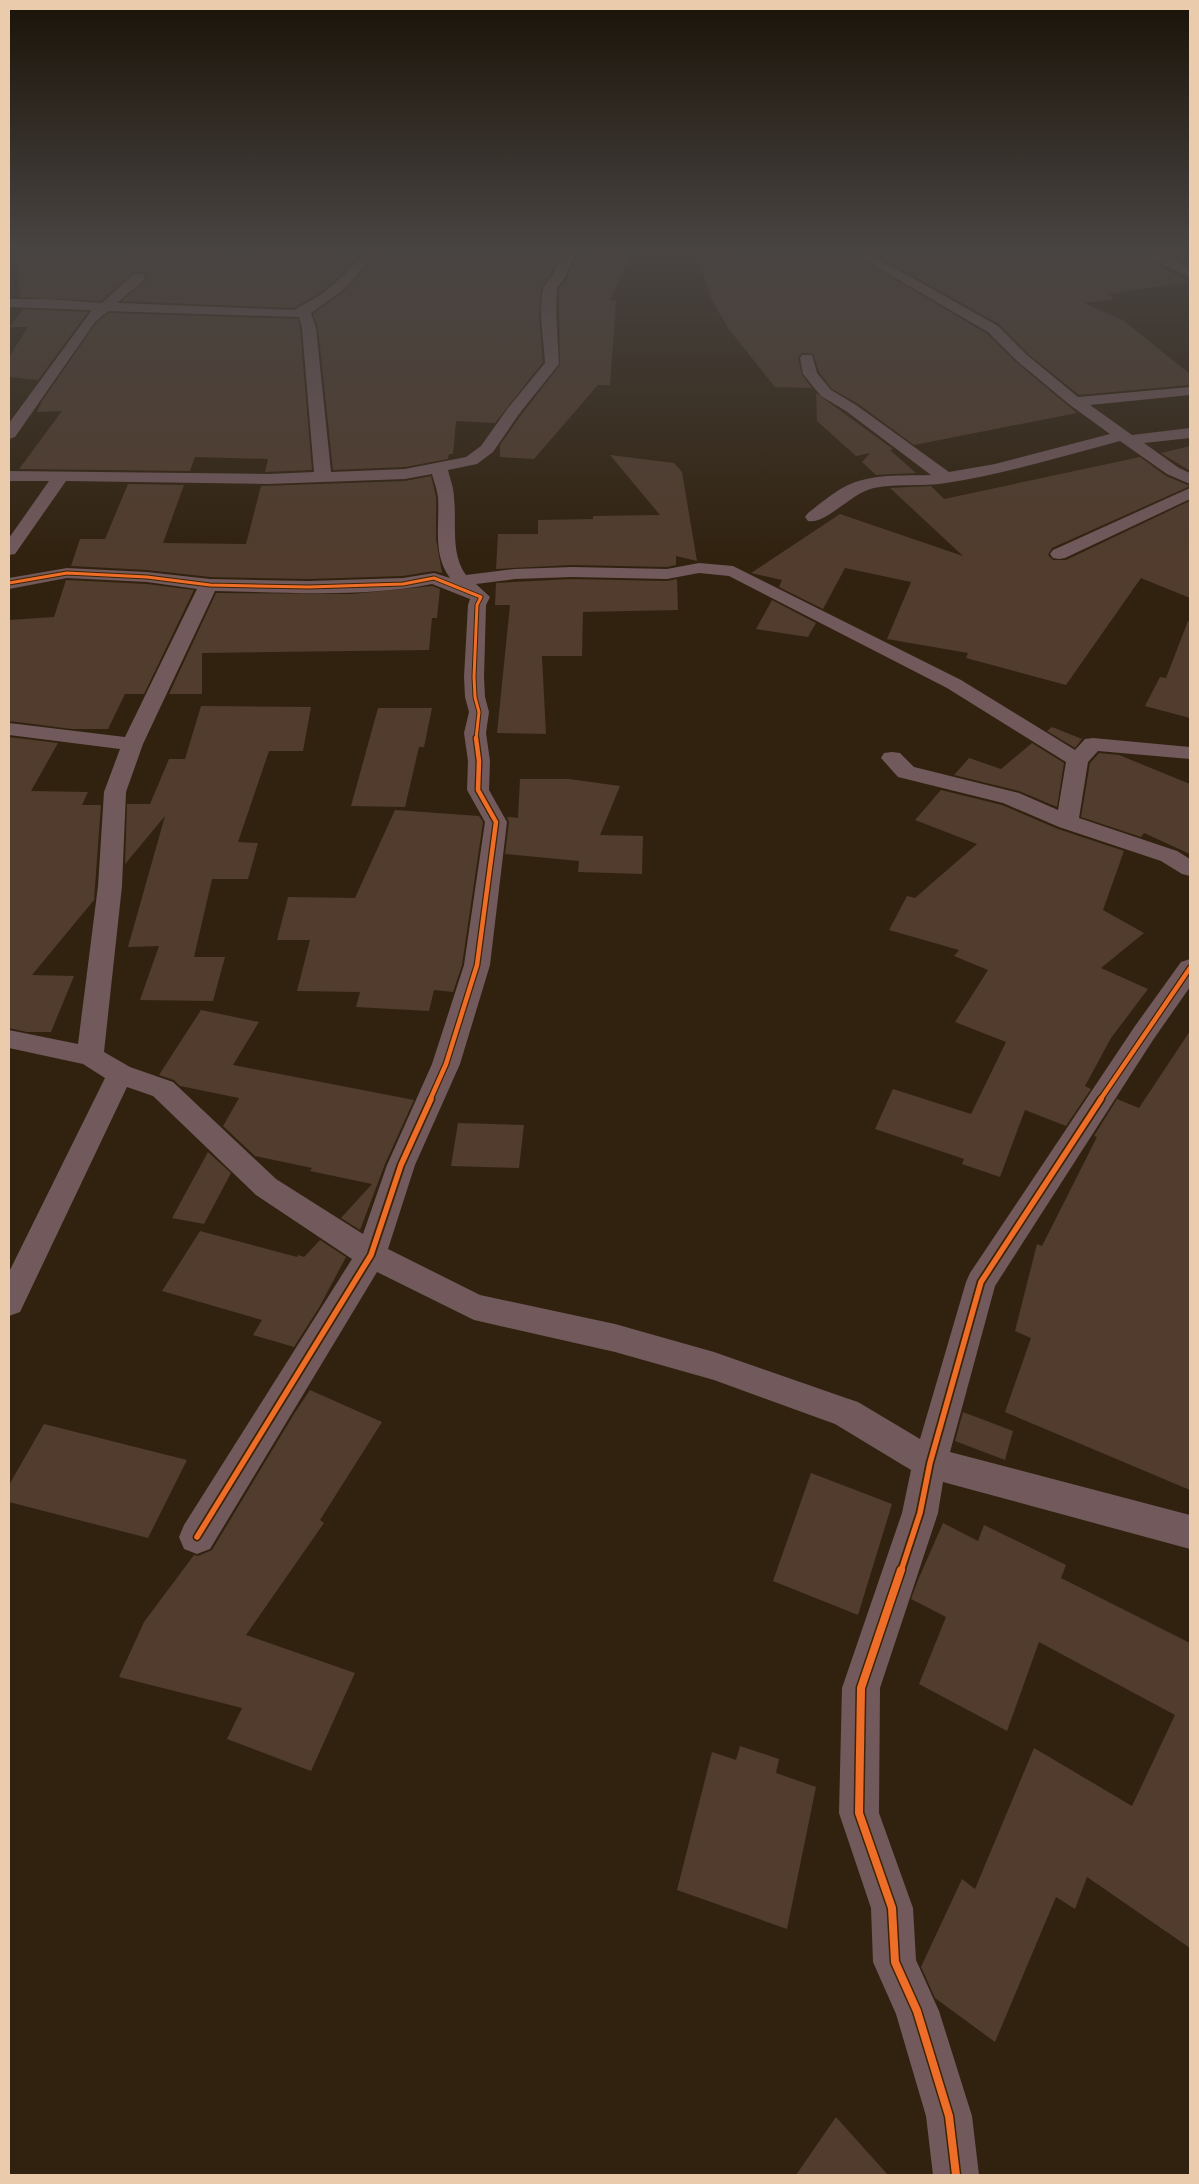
<svg xmlns="http://www.w3.org/2000/svg" width="1199" height="2184" font-family="'Noto Serif',serif">
<style>
.building{fill:#513c2d}
.lines{fill:none;stroke-linecap:round;stroke-linejoin:round}
.minor{fill:#72595c;fill-rule:evenodd}
.cycleway-far3-casing{stroke:#402300;stroke-width:5}
.cycleway-far2-casing{stroke:#402300;stroke-width:7}
.cycleway-far1-casing{stroke:#402300;stroke-width:9}
.cycleway-casing{stroke:#402300;stroke-width:11}
.cycleway-far3{stroke:#ee6e29;stroke-width:3}
.cycleway-far2{stroke:#ee6e29;stroke-width:4.5}
.cycleway-far1{stroke:#ee6e29;stroke-width:5.5}
.cycleway{stroke:#ee6e29;stroke-width:8}
</style>
<rect width="100%" height="100%" fill="#31220f"/>
<path class="building" d="M 16,249 L 125,249 L 121,257 L 193,262 L 200,252 L 333,263 L 351,249 L 365,249 L 344,273 L 321,292 L 294,308 L 122,301 L 145,281 L 147,276 L 144,272 L 133,273 L 101,301 L 20,297 Z
M 383,249 L 566,250 L 559,256 L 552,272 L 541,289 L 539,317 L 543,362 L 495,423 L 456,421 L 453,454 L 449,454 L 448,459 L 405,467 L 333,470 L 318,328 L 313,314 L 344,291 Z
M 745,249 L 844,249 L 987,334 L 1016,362 L 1077,413 L 914,445 L 857,403 L 832,389 L 819,372 L 813,354 L 802,353 L 798,358 L 802,375 L 812,388 L 775,387 L 728,328 L 711,298 L 697,257 L 764,260 Z
M 865,249 L 1128,249 L 1189,282 L 1107,294 L 1115,299 L 1084,303 L 1124,321 L 1190,374 L 1190,385 L 1079,395 L 1028,354 L 999,324 Z
M 583,250 L 631,253 L 610,301 L 616,300 L 610,385 L 598,385 L 534,459 L 500,457 L 500,445 L 521,415 L 560,365 L 559,289 L 567,278 L 575,259 Z
M 24,309 L 88,312 L 38,380 L 9,377 L 9,357 L 28,327 L 9,327 Z
M 109,313 L 298,319 L 300,328 L 312,470 L 265,472 L 268,459 L 195,457 L 190,471 L 19,469 L 62,411 L 37,412 L 42,401 L 96,323 Z
M 816,393 L 893,449 L 890,450 L 916,473 L 876,475 L 862,462 L 870,453 L 856,456 L 817,421 Z
M 1190,446 L 1190,471 L 1161,453 Z
M 610,455 L 674,463 L 682,472 L 697,561 L 676,556 L 676,565 L 667,567 L 572,565 L 496,569 L 498,534 L 538,534 L 538,520 L 593,519 L 593,516 L 660,515 Z
M 1140,457 L 1166,476 L 1190,486 L 1052,548 L 1048,555 L 1053,560 L 1066,560 L 1190,501 L 1190,598 L 1141,578 L 1066,685 L 966,658 L 968,653 L 887,639 L 911,582 L 845,568 L 823,609 L 779,587 L 782,580 L 751,573 L 840,514 L 963,556 L 890,488 L 931,486 L 944,499 Z
M 431,476 L 436,497 L 436,539 L 442,573 L 434,571 L 403,576 L 309,579 L 210,577 L 147,570 L 71,566 L 80,539 L 105,539 L 128,484 L 184,485 L 163,543 L 246,544 L 261,486 L 405,481 Z
M 572,579 L 667,581 L 677,579 L 678,610 L 583,612 L 582,656 L 542,656 L 546,734 L 497,733 L 510,605 L 495,605 L 496,583 Z
M 66,580 L 147,584 L 194,590 L 144,694 L 125,694 L 108,729 L 72,729 L 9,721 L 9,620 L 54,617 Z
M 432,586 L 440,589 L 437,618 L 432,618 L 429,650 L 202,653 L 202,694 L 169,694 L 216,593 L 352,594 Z
M 772,600 L 816,623 L 808,637 L 756,629 Z
M 1188,621 L 1190,622 L 1190,718 L 1145,706 L 1160,677 L 1166,678 Z
M 201,706 L 311,707 L 303,751 L 269,751 L 238,842 L 258,843 L 248,879 L 212,879 L 194,957 L 225,957 L 213,1001 L 140,1000 L 159,946 L 128,947 L 165,816 L 125,864 L 127,804 L 150,804 L 169,759 L 185,759 Z
M 378,708 L 432,708 L 424,747 L 419,747 L 405,807 L 351,806 Z
M 1052,727 L 1082,739 L 1075,748 L 1047,731 Z
M 9,737 L 58,743 L 31,791 L 88,792 L 82,805 L 101,805 L 94,900 L 32,975 L 74,976 L 51,1032 L 27,1032 L 9,1028 Z
M 1032,743 L 1064,763 L 1057,807 L 1019,791 L 954,775 L 969,758 L 1001,769 Z
M 1099,753 L 1119,755 L 1190,784 L 1190,854 L 1144,833 L 1141,837 L 1081,817 L 1090,763 Z
M 520,779 L 569,779 L 620,786 L 600,835 L 643,836 L 642,874 L 578,872 L 579,861 L 505,854 L 509,822 L 507,817 L 518,818 Z
M 941,790 L 1002,805 L 1058,829 L 1124,851 L 1103,910 L 1144,933 L 1101,968 L 1148,989 L 1111,1038 L 1085,1086 L 1091,1089 L 1066,1126 L 1025,1110 L 1000,1177 L 962,1164 L 964,1159 L 875,1129 L 893,1089 L 971,1114 L 1006,1042 L 955,1022 L 988,970 L 954,956 L 959,950 L 889,930 L 907,896 L 915,898 L 977,844 L 915,820 Z
M 395,810 L 479,816 L 483,822 L 462,965 L 453,992 L 434,990 L 429,1011 L 356,1007 L 360,992 L 297,991 L 310,940 L 277,940 L 288,897 L 355,898 Z
M 201,1010 L 259,1022 L 233,1065 L 414,1100 L 385,1164 L 360,1230 L 341,1218 L 372,1184 L 310,1171 L 312,1168 L 255,1156 L 223,1126 L 239,1098 L 180,1086 L 174,1080 L 159,1075 Z
M 1190,1031 L 1190,1490 L 1005,1412 L 1031,1338 L 1015,1331 L 1037,1244 L 1042,1246 L 1097,1137 L 1094,1136 L 1117,1099 L 1139,1108 Z
M 458,1123 L 524,1125 L 519,1168 L 451,1166 Z
M 208,1152 L 231,1173 L 204,1224 L 172,1218 Z
M 200,1231 L 297,1257 L 298,1255 L 304,1257 L 320,1240 L 346,1257 L 320,1306 L 294,1347 L 253,1335 L 262,1320 L 162,1291 Z
M 310,1390 L 382,1422 L 320,1520 L 324,1523 L 246,1635 L 355,1673 L 311,1771 L 227,1739 L 242,1708 L 119,1677 L 144,1622 L 194,1555 L 198,1556 L 212,1550 L 294,1414 Z
M 963,1412 L 1013,1431 L 1005,1460 L 955,1441 Z
M 44,1424 L 187,1460 L 148,1538 L 9,1502 L 9,1485 Z
M 811,1473 L 892,1504 L 858,1615 L 773,1581 Z
M 943,1523 L 978,1541 L 984,1525 L 1066,1565 L 1061,1578 L 1190,1643 L 1190,1948 L 1087,1877 L 1075,1909 L 1056,1897 L 995,2042 L 935,1998 L 921,1967 L 962,1879 L 975,1889 L 1034,1748 L 1132,1806 L 1175,1715 L 1039,1642 L 1007,1731 L 919,1684 L 946,1617 L 911,1599 L 918,1580 Z
M 740,1746 L 779,1759 L 776,1773 L 816,1787 L 787,1929 L 677,1890 L 712,1752 L 736,1760 Z
M 836,2117 L 888,2175 L 796,2175 Z"/>
<g class="lines">
<path class="minor" d="M 368,249 L 381,249 L 343,290 L 311,313 L 316,328 L 331,472 L 405,469 L 466,457 L 481,446 L 508,408 L 545,363 C 544,340 538,312 543,289 C 545,283 551,279 554,273 C 562,255 560,249 582,249 L 573,258 L 565,277 L 557,288 L 556,311 L 559,364 L 519,414 L 493,452 L 477,464 L 448,470 C 450,479 454,488 454,498 C 457,523 450,553 466,575 L 515,569 L 572,567 L 667,569 L 699,563 L 733,566 L 961,680 L 1075,750 L 1085,739 L 1093,738 L 1190,747 L 1190,759 L 1098,751 L 1088,762 L 1079,818 L 1177,851 L 1190,859 L 1190,876 L 1182,874 L 1161,861 L 1059,827 L 1003,803 L 898,777 L 881,758 L 884,753 L 892,752 L 900,753 L 914,767 L 1019,793 L 1058,810 L 1066,762 L 947,688 L 729,576 L 699,573 L 667,579 L 572,577 L 515,579 L 476,584 L 490,597 L 486,605 L 484,677 L 485,697 L 489,712 L 486,733 L 490,761 L 489,790 L 507,822 L 490,965 L 460,1064 L 415,1165 L 388,1249 L 480,1295 L 615,1324 L 714,1352 L 846,1398 L 858,1402 L 920,1439 L 966,1282 L 970,1273 L 1135,1026 L 1181,962 L 1190,959 L 1190,987 L 1153,1040 L 995,1286 L 950,1452 L 1190,1515 L 1190,1549 L 943,1482 L 938,1513 L 880,1688 L 879,1813 L 913,1908 L 916,1960 L 939,2011 L 972,2116 L 979,2175 L 933,2175 L 926,2116 L 896,2014 L 873,1962 L 871,1908 L 839,1813 L 842,1688 L 902,1513 L 911,1470 L 835,1424 L 714,1380 L 615,1352 L 474,1320 L 377,1272 L 210,1549 L 197,1554 L 184,1549 L 179,1537 L 184,1525 L 352,1259 L 256,1195 L 153,1096 L 127,1087 L 20,1312 L 9,1316 L 9,1272 L 105,1078 L 83,1064 L 9,1048 L 9,1030 L 78,1044 L 98,886 L 104,792 L 120,749 L 9,735 L 9,723 L 125,737 L 197,589 L 147,582 L 67,578 L 9,589 L 9,578 L 67,568 L 147,572 L 210,579 L 309,581 L 403,578 L 434,573 L 450,578 C 432,554 440,525 438,497 C 437,489 434,481 432,474 L 405,479 L 268,484 L 66,481 L 15,554 L 9,555 L 9,538 L 49,481 L 9,481 L 9,471 L 268,474 L 314,472 L 302,328 L 299,317 L 108,311 L 95,322 L 15,437 L 9,439 L 9,423 L 92,310 L 9,307 L 9,299 L 46,299 L 102,303 L 134,274 L 144,274 L 145,277 L 144,280 L 117,303 L 294,310 L 322,294 L 345,274 ZM 432,584 L 470,599 L 468,605 L 464,677 L 465,697 L 469,712 L 464,733 L 468,761 L 467,790 L 485,822 L 464,965 L 432,1064 L 387,1165 L 363,1234 L 276,1179 L 173,1082 L 130,1067 L 104,1052 L 122,886 L 126,792 L 143,744 L 215,591 C 287,592 362,598 432,584 Z
M 846,249 L 861,249 L 998,326 L 1027,355 L 1078,397 L 1190,387 L 1190,395 L 1090,405 L 1132,435 L 1190,428 L 1190,438 L 1144,443 L 1179,468 L 1190,473 L 1190,484 L 1167,474 L 1120,441 C 1063,456 1005,474 946,483 C 922,487 898,483 874,488 C 852,492 826,525 808,521 L 805,517 L 808,513 C 820,504 832,493 846,486 C 873,473 902,476 931,475 L 846,411 L 821,396 L 803,374 L 800,358 L 802,355 L 812,355 L 817,373 L 831,390 L 856,405 L 949,472 L 995,464 L 1110,434 L 1070,405 L 1017,361 L 988,332 Z
M 1134,249 L 1150,249 L 1190,268 L 1190,277 L 1136,252 Z
M 1190,488 L 1190,499 L 1065,558 L 1059,559 L 1053,558 L 1050,554 L 1053,550 Z"/>
<g class="cycleway-far3-casing">
<path id="cycleway-far3" d="M 9,583 L 67,573 L 147,577 L 210,585 L 309,587 L 403,584 L 434,578 L 481,597 L 477,605 L 474,677 L 475,697 L 479,712 L 476,739"/>
</g>
<g class="cycleway-far2-casing">
<path id="cycleway-far2" d="M 430,1100 L 446,1064 L 477,965 L 496,822 L 478,790 L 479,761 L 476,738
M 1100,1100 L 1190,968"/>
</g>
<g class="cycleway-far1-casing">
<path id="cycleway-far1" d="M 197,1537 L 371,1255 L 401,1165 L 431,1099
M 901,1571 L 920,1513 L 930,1463 L 981,1282 L 1101,1099"/>
</g>
<g class="cycleway-casing">
<path id="cycleway" d="M 901,1570 L 861,1688 L 859,1813 L 892,1908 L 895,1962 L 917,2011 L 949,2116 L 956,2175"/>
</g>
<use href="#cycleway-far3" class="cycleway-far3"/>
<use href="#cycleway-far2" class="cycleway-far2"/>
<use href="#cycleway-far1" class="cycleway-far1"/>
<use href="#cycleway" class="cycleway"/>
</g>
<linearGradient id="sky" x2="0" y2="1"><stop stop-color="#1b1308"/><stop offset="0.45" stop-color="#484442"/><stop offset="1" stop-color="#484442" stop-opacity="0"/></linearGradient>
<rect width="1199" height="555" fill="url(#sky)"/>
<rect width="1199" height="2184" fill="none" stroke="#eacbac" stroke-width="20"/>
</svg>
